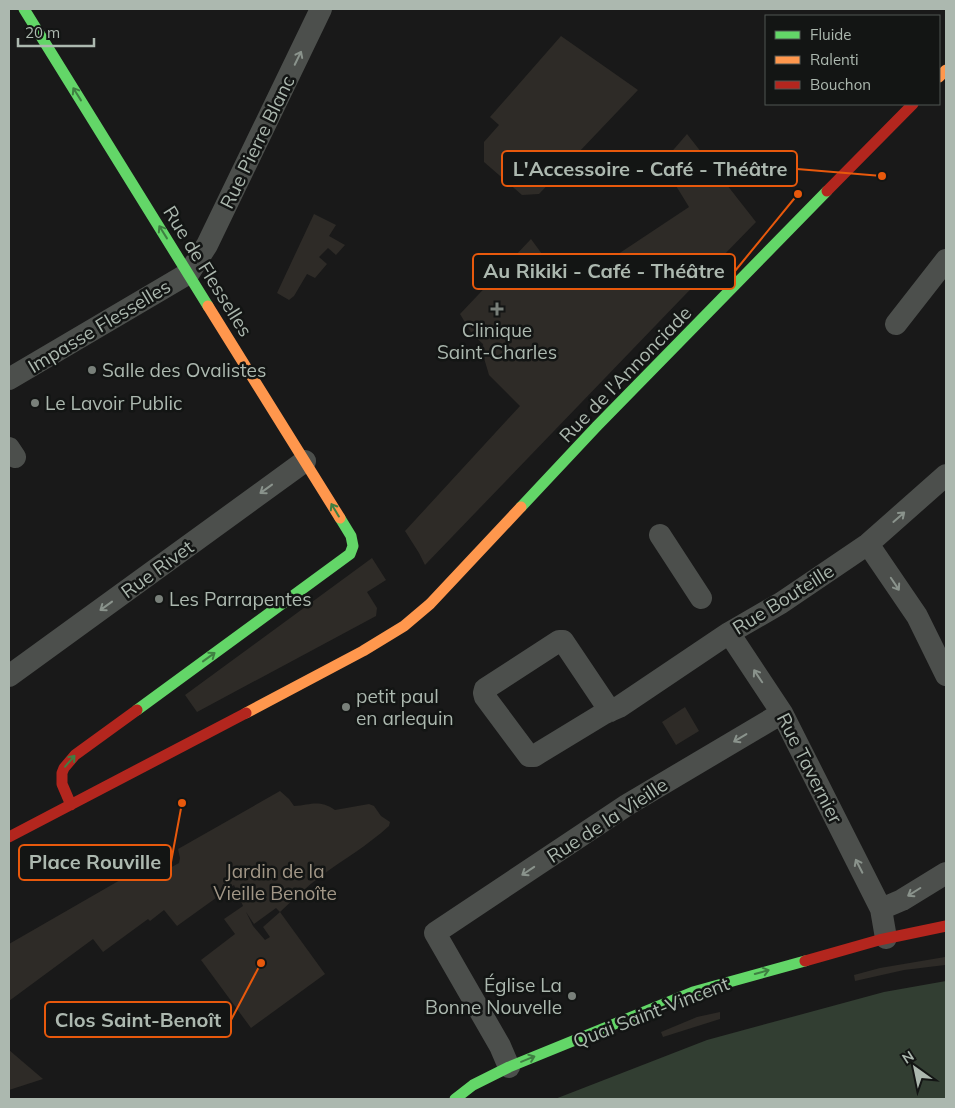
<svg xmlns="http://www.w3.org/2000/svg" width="955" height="1108" font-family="Mulish,sans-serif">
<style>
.green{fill:#2e2b27;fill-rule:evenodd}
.water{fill:#323e32}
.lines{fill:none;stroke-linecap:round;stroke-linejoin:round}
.street{stroke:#4c4f4c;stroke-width:22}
.fast{stroke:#63d668;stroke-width:11}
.slow{stroke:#ff974d;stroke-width:11}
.jam{stroke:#b3261e;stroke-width:11}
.oneway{stroke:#8a938c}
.oneway2{stroke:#3f7f42}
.poi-dot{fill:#79807a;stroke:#131514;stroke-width:2}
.labels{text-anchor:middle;stroke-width:5;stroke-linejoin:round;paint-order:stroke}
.street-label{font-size:19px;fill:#acb8af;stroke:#131514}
.poi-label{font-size:19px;fill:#acb8af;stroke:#131514;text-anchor:start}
.park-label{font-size:19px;fill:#a19686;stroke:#131514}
.leader{fill:none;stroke:#e8590c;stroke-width:2}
.callout-dot{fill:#e8590c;stroke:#131514;stroke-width:2}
.callout{fill:#131514;stroke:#e8590c;stroke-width:2}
.callout-label{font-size:20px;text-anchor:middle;font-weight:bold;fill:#acb8af}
</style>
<rect width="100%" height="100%" fill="#191919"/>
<path class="green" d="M 561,36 L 638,90 L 539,194 L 522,195 L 484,162 L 484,142 L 499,125 L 490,117 Z
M 687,134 L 756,222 L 682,298 L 425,565 L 419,553 L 405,531 L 520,406 L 489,375 L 484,358 L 483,344 L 472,334 L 460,314 L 531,239 L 567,288 L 689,207 L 662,163 Z
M 314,214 L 336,225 L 329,236 L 345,245 L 336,255 L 328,248 L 319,257 L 327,264 L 315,278 L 307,274 L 294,296 L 289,300 L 277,293 Z
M 372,558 L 386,580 L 367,592 L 377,608 L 376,616 L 197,712 L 185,695 Z
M 685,707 L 699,731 L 676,745 L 662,722 Z
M 280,791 L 289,799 L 294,806 C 311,805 319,799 335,810 L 369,804 L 374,806 L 381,816 L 390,822 L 389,826 C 367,846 344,859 321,876 C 306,887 293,900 280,912 L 325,974 L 251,1028 L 201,960 L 235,934 L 224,919 L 243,906 L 234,885 L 177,926 L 164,910 L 150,921 L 148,919 L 103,952 L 93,939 L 9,1001 L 9,944 L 141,868 L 147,876 L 153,877 L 179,863 L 180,858 L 178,849 ZM 276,908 L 280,912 L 263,927 L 270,937 L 265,940 L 253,926 L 246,912 L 254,924 Z
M 945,957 L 945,965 L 904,970 L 855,981 L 854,975 L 880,968 Z
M 720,1012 L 720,1019 L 663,1037 L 661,1032 L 697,1017 Z
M 9,1050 L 43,1079 L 9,1090 Z"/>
<path class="water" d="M 946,981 L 946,1099 L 555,1099 L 707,1040 L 884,992 Z"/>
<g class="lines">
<path class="street" d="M 896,324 L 946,260
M 9,379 L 189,273 L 207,245 L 321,9
M 9,448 L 15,457
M 660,535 L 701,598
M 868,544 L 917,616 L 946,675
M 729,633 L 782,713 L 881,909 L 886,938
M 9,676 L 305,461
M 610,711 L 563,641 L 559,641 L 485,689 L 484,693 L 485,697 L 529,756 L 534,756 L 603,714 L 619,707 L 729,633 L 781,603 L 868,544 L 946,475
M 881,909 L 902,900 L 946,873
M 509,1067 L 500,1046 L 435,933 L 627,805 L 782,713"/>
<path class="fast" d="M 24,9 L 208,306
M 521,507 L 597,426 L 827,191
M 137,710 L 350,554 L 353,546 L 351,536 L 340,518
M 455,1099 L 473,1085 L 509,1067 L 693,992 L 805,961"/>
<path class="slow" d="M 939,77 L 946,70
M 208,306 L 340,518
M 246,713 L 363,651 L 404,626 L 430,604 L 521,507"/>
<path class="jam" d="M 827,191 L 913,104
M 71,805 L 62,784 L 62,773 L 64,768 L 75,755 L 137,710
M 9,837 L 246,713
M 805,961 L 879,940 L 946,926"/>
</g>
<defs><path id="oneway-shaft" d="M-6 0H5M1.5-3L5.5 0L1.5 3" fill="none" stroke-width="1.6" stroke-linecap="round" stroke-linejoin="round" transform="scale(1.25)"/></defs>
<g class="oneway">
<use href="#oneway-shaft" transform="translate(298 58) rotate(-64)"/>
<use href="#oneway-shaft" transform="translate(266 489) rotate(144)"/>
<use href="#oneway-shaft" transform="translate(899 517) rotate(-41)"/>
<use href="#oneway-shaft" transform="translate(895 584) rotate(56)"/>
<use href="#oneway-shaft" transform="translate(106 606) rotate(144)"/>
<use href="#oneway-shaft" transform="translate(758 676) rotate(-124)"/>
<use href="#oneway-shaft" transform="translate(740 738) rotate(149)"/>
<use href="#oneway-shaft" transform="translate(859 866) rotate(-117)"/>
<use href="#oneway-shaft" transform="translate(528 871) rotate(146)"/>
<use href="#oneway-shaft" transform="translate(914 892) rotate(148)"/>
</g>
<g class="oneway2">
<use href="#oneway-shaft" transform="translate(77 94) rotate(-122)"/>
<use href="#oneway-shaft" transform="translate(163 232) rotate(-122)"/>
<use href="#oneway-shaft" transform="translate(335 510) rotate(-121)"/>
<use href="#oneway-shaft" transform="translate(209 657) rotate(-36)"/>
<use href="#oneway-shaft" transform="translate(70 761) rotate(-49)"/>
<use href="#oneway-shaft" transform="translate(762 972) rotate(-16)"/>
<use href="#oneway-shaft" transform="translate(528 1059) rotate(-22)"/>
</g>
<g class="poi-dot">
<path d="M494.5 301.5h5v5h5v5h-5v5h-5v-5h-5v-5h5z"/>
<circle cx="92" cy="370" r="5"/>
<circle cx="35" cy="403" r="5"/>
<circle cx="159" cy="599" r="5"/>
<circle cx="346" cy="707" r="5"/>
<circle cx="572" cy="996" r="5"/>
</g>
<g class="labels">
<g class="street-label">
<text transform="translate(257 142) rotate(-64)" y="7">Rue Pierre Blanc</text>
<text transform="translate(208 271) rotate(58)" y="7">Rue de Flesselles</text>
<text transform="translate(99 326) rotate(-31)" y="7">Impasse Flesselles</text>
<text transform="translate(625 374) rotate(-46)" y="7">Rue de l'Annonciade</text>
<text transform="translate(157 569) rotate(-36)" y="7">Rue Rivet</text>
<text transform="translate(783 599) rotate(-32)" y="7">Rue Bouteille</text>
<text transform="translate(810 768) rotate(63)" y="7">Rue Tavernier</text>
<text transform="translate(607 820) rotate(-33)" y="7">Rue de la Vieille</text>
<text transform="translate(651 1012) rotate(-21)" y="7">Quai Saint-Vincent</text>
</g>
<g class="poi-label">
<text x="497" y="337" text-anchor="middle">Clinique<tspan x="497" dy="22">Saint-Charles</tspan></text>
<text x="102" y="377">Salle des Ovalistes</text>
<text x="45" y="410">Le Lavoir Public</text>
<text x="169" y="606">Les Parrapentes</text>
<text x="356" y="703">petit paul<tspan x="356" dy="22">en arlequin</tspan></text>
<text x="562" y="992" text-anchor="end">Église La<tspan x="562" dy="22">Bonne Nouvelle</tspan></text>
</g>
<g class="park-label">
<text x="275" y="878">Jardin de la<tspan x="275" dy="22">Vieille Benoîte</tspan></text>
</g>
</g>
<path class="leader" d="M882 176L797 169M798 194L735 271M182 803L171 862M261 963L231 1020"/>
<g class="callout-dot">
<circle cx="882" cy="176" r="5"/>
<circle cx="798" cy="194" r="5"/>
<circle cx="182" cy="803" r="5"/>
<circle cx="261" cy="963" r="5"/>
</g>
<g class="callout">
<rect x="502" y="151" width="295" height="35" rx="5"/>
<rect x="473" y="254" width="262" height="35" rx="5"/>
<rect x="19" y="845" width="152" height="35" rx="5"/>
<rect x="45" y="1002" width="186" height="35" rx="5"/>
</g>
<g class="callout-label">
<text x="650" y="176">L'Accessoire - Café - Théâtre</text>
<text x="604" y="278">Au Rikiki - Café - Théâtre</text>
<text x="95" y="869">Place Rouville</text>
<text x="138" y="1027">Clos Saint-Benoît</text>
</g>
<rect width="955" height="1108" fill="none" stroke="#acb8af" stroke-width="20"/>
<rect x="765" y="15" width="175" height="90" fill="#131514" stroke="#505652"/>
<rect x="775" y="31" width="25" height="8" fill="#63d668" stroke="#505652"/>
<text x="810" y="40" font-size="15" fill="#acb8af">Fluide</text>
<rect x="775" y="56" width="25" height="8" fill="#ff974d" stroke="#505652"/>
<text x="810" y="65" font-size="15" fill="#acb8af">Ralenti</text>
<rect x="775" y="81" width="25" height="8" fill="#b3261e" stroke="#505652"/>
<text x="810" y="90" font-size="15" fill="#acb8af">Bouchon</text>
<g transform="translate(915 1068) rotate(327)" stroke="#131514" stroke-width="4" paint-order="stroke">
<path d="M0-4L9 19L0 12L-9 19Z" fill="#acb8af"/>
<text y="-8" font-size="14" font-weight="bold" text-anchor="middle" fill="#acb8af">N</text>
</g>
<path d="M18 38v8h76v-8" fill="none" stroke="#acb8af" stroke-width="2.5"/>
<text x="25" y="38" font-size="15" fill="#acb8af" stroke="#131514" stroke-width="4" paint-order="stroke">20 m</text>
</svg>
